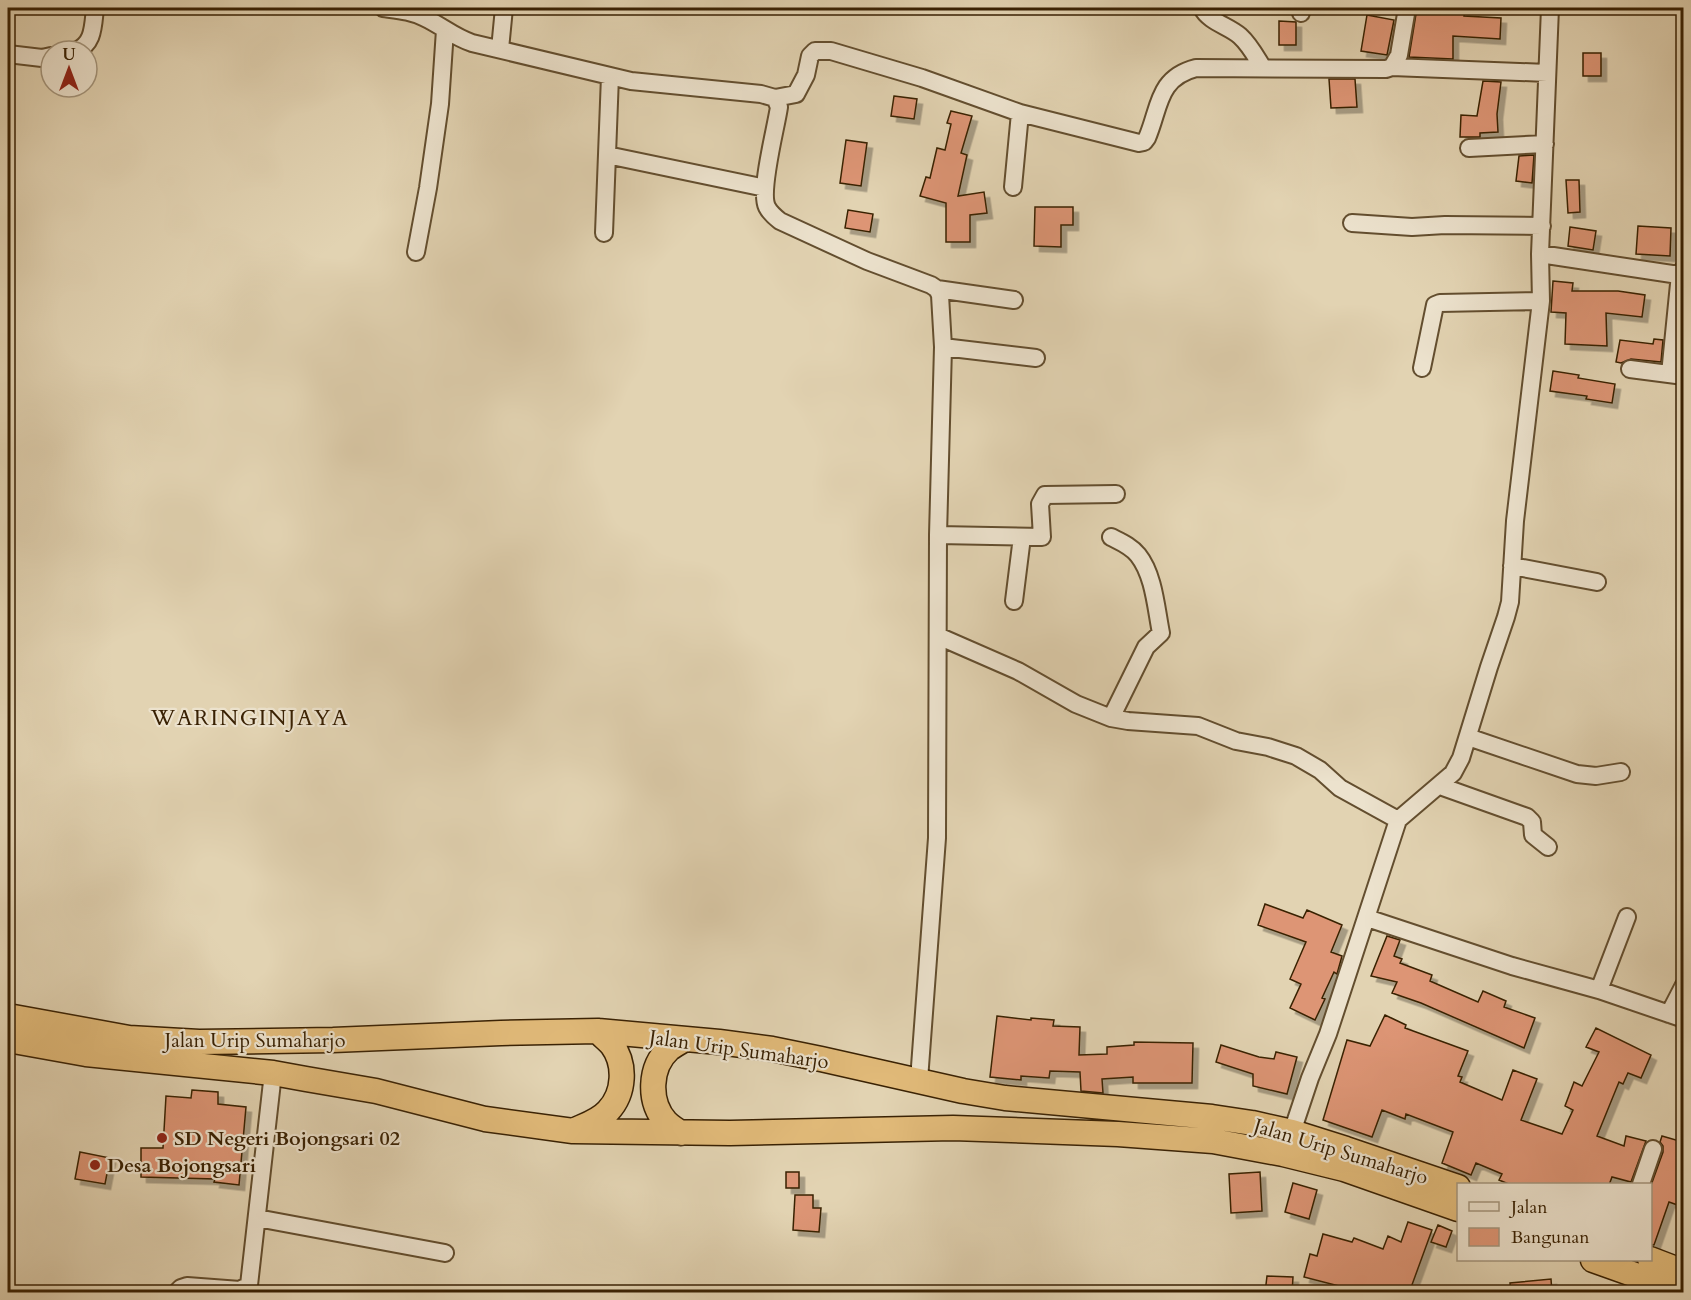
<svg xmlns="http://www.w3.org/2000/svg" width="1691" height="1300" font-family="Cardo,serif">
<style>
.building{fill:#dd9574;stroke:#392103;stroke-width:1.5;filter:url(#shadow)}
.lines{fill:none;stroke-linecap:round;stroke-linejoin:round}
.minor-casing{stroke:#634e2f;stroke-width:20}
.highway-casing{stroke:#392103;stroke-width:27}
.minor{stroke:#ece2cd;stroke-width:16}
.highway{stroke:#e1ba79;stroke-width:24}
.poi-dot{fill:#8f2418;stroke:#ece2cd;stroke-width:2}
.labels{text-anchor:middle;stroke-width:4.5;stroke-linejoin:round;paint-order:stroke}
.street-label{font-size:20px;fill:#392103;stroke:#ece2cd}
.poi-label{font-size:20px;font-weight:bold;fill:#392103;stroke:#ece2cd;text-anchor:start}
.quarter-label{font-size:22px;letter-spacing:1.5px;fill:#392103;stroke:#ece2cd}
</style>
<defs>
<filter id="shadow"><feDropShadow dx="5.5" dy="5.5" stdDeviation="0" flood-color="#0004"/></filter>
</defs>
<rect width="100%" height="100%" fill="#e2d3b2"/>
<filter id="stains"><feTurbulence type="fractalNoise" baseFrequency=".00333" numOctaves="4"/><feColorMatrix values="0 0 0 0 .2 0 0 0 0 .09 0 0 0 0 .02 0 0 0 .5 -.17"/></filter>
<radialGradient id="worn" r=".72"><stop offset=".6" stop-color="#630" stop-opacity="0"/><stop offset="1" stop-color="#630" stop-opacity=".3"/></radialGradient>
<path class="building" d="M 1417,8 L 1447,8 L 1465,11 L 1464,16 L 1501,18 L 1500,39 L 1453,36 L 1453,59 L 1409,57 Z
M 1367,15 L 1394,20 L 1387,55 L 1361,51 Z
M 1279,21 L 1296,22 L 1296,45 L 1279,45 Z
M 1583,53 L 1601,53 L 1601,76 L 1583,76 Z
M 1329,79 L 1355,79 L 1357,107 L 1331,108 Z
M 1483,81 L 1501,82 L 1497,114 L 1498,132 L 1480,133 L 1480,137 L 1460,137 L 1461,115 L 1477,116 Z
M 894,96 L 917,99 L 914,119 L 891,116 Z
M 951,111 L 972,116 L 961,153 L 967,155 L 958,196 L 984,192 L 987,213 L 970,215 L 970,242 L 946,242 L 946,203 L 920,196 L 926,177 L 930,178 L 937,148 L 945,150 L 951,124 L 947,123 Z
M 846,140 L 867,143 L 861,186 L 840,183 Z
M 1534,155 L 1532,183 L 1516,181 L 1519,156 Z
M 1566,180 L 1579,180 L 1580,212 L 1568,213 Z
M 1035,207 L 1073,207 L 1073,225 L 1061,225 L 1061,247 L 1034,246 Z
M 848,210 L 873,214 L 870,232 L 845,228 Z
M 1638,226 L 1671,228 L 1670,256 L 1636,254 Z
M 1570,227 L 1596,231 L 1593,250 L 1568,246 Z
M 1553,281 L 1573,283 L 1572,291 L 1618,291 L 1645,295 L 1642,317 L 1606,313 L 1607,346 L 1565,344 L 1566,313 L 1551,312 Z
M 1654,339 L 1663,340 L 1661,362 L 1631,359 L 1621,363 L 1616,362 L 1620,340 L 1653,344 Z
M 1553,371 L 1579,375 L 1578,378 L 1615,384 L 1612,403 L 1586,399 L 1587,396 L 1550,391 Z
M 1265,904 L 1303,918 L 1307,910 L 1342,925 L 1331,952 L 1342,956 L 1337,974 L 1334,972 L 1322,998 L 1325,999 L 1315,1020 L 1290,1008 L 1301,984 L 1290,979 L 1306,942 L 1258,925 Z
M 1387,936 L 1400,940 L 1394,956 L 1402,959 L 1400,963 L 1432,975 L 1430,981 L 1478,1002 L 1483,991 L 1506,1001 L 1504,1007 L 1535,1018 L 1524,1048 L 1421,1003 L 1392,993 L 1397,982 L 1371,976 Z
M 1385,1015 L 1406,1025 L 1405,1028 L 1468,1051 L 1458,1076 L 1462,1077 L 1460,1082 L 1502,1100 L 1513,1070 L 1537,1079 L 1521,1120 L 1562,1134 L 1573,1110 L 1565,1106 L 1574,1082 L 1582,1086 L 1599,1052 L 1586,1047 L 1596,1028 L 1651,1055 L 1641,1078 L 1628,1073 L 1623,1084 L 1619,1082 L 1597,1136 L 1624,1146 L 1626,1136 L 1646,1141 L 1631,1182 L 1612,1177 L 1609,1185 L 1511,1185 L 1499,1180 L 1502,1174 L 1476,1163 L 1471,1175 L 1442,1163 L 1453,1132 L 1406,1114 L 1405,1119 L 1382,1110 L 1372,1137 L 1323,1120 L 1347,1040 L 1370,1046 Z
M 997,1016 L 1031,1020 L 1031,1018 L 1054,1020 L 1053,1026 L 1080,1027 L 1079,1055 L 1107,1054 L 1107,1047 L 1134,1045 L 1134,1042 L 1193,1043 L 1192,1083 L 1133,1083 L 1133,1077 L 1102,1079 L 1103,1093 L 1081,1091 L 1080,1072 L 1050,1071 L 1049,1078 L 1021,1076 L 1021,1080 L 990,1077 Z
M 1221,1045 L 1259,1057 L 1274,1059 L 1276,1052 L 1297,1057 L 1287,1094 L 1253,1086 L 1253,1074 L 1216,1062 Z
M 192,1090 L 218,1092 L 218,1104 L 246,1107 L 239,1185 L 214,1182 L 215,1179 L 141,1177 L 141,1148 L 163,1148 L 166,1096 L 191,1098 Z
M 1662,1136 L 1683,1142 L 1683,1207 L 1669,1202 L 1654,1245 L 1650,1245 L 1650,1188 L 1663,1152 L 1663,1146 L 1660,1142 Z
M 80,1152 L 110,1158 L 105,1184 L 75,1179 Z
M 786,1172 L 799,1172 L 799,1188 L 786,1188 Z
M 1260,1172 L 1262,1211 L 1231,1213 L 1229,1174 Z
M 1293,1183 L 1317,1190 L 1309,1219 L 1285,1212 Z
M 795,1195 L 813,1195 L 813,1208 L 821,1208 L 819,1232 L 793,1230 Z
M 1408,1222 L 1432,1230 L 1409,1293 L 1366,1293 L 1304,1277 L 1310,1254 L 1317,1256 L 1323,1234 L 1352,1242 L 1354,1238 L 1383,1249 L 1388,1236 L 1401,1242 Z
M 1438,1225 L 1452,1231 L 1446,1247 L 1431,1242 Z
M 1267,1276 L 1293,1277 L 1292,1293 L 1265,1293 Z
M 1551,1279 L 1552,1293 L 1511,1293 L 1510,1283 Z"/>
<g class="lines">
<g class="minor-casing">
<path id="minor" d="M 383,8 C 398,10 412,11 425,18 C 442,26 454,37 472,43 L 631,81 L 761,94 L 775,98 L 779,107 C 776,128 759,191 767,207 C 770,213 775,217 780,221 L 867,261 L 931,285 L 937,289 L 940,295 L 943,347 L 938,535 L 937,838 L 919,1080
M 1202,8 C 1209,22 1229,26 1240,36 C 1250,45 1256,57 1263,68
M 1301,13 L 1302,8
M 500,49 L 504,8
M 75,51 C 94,45 93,25 95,8
M 8,54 L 42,58 L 51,56
M 1392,67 L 1399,55 L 1407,8
M 775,98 L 796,94 L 806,75 L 810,56 L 815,51 L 831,51 L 922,78 L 1020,113 L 1139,143 L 1144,142 L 1147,138 C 1160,108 1157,78 1196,68 L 1386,69 L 1392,67 L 1547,73
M 1469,148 L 1545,144
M 607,155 L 765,188
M 1013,187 L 1020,113
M 1352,223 L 1412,227 L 1445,225 L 1542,226
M 604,233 L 610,76
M 416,252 L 428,188 L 440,104 L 445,30
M 1540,254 L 1550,8
M 937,289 L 1014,300
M 943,347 L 1036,358
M 1422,368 L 1435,305 L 1440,303 L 1541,301
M 1630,369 L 1684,376
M 1670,374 L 1680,274
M 938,535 L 1042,537 L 1040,504 L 1045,495 L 1116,494
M 1111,537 C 1121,542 1131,546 1138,555 C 1154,575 1156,608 1161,633 L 1146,647 L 1111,718
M 1512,566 L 1597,582
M 1014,601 L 1022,537
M 938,636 L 1018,671 L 1076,704 L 1111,718 L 1128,721 L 1198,726 L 1236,741 L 1268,747 L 1296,756 L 1320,770 L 1340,788 L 1398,820
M 1468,737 L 1577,774 L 1596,776 L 1621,772
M 1440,786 L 1527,817 L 1532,822 L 1533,835 L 1548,847
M 1367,918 L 1512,966 L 1599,990 L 1684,1019
M 1599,990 L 1627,917
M 1669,1014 L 1684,985
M 1292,1132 L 1310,1078 L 1328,1034 L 1398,820 L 1453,773 L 1461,758 L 1489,667 L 1506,617 L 1510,602 L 1515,521 L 1541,301 L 1540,254 L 1672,274 L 1680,274 L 1684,268
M 1641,1184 L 1653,1149
M 257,1218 L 445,1253
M 177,1292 L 181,1288 L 187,1286 L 240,1290 L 249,1285 L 273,1073"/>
</g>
<g class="highway-casing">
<path id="highway" d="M 8,1016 L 129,1038 L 199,1042 L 333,1040 L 501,1033 L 598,1031 L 719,1042 L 772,1049 L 821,1059 L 963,1091 L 1005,1098 L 1212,1117 L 1252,1123 L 1292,1132 L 1346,1149 L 1458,1187
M 8,1040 L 86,1054 L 273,1073 L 306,1079 L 376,1091 L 485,1119 L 573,1131 L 730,1133 L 953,1128 L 1118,1134 L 1213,1141 L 1283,1154 L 1344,1169 L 1458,1209
M 575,1130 C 586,1125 599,1121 608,1111 C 625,1093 626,1064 612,1045 C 608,1040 602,1036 598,1031
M 681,1133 C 676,1130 670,1126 666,1122 C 648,1102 649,1067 669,1049 C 674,1045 680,1042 685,1039
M 1650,1259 L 1684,1272
M 1593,1260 L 1683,1292"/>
</g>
<use href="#minor" class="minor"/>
<use href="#highway" class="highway"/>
</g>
<g class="poi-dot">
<circle cx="162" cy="1138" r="6"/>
<circle cx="95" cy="1165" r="6"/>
</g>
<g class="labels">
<g class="street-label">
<text x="255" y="1047">Jalan Urip Sumaharjo</text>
<text transform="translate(739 1049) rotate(8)" y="7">Jalan Urip Sumaharjo</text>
<text transform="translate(1341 1151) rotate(17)" y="7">Jalan Urip Sumaharjo</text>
</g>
<g class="poi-label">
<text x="174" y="1145">SD Negeri Bojongsari 02</text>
<text x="107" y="1172">Desa Bojongsari</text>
</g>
<g class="quarter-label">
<text x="250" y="725">WARINGINJAYA</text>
</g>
</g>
<rect width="1691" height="1300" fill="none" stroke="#e2d3b2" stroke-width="30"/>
<rect x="9" y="9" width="1673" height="1282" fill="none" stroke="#392103" stroke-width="3"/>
<rect x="15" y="15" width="1661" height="1270" fill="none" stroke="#392103" stroke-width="1.5"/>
<rect x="1457" y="1183" width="195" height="78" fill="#ece2cd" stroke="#a4957c" stroke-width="1.5"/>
<rect x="1469" y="1202" width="30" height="9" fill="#ece2cd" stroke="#a4957c" stroke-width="1.5"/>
<text x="1511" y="1213" font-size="18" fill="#392103">Jalan</text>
<rect x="1469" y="1228" width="30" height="18" fill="#dd9574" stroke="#a4957c" stroke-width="1.5"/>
<text x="1511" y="1243" font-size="18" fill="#392103">Bangunan</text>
<g transform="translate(69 69)"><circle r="28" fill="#ece2cd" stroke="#a4957c" stroke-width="1.5"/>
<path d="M0-4.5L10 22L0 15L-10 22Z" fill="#8f2418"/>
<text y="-9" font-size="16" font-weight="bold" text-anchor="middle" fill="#392103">U</text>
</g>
<rect width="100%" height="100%" filter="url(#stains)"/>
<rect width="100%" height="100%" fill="url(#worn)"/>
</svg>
